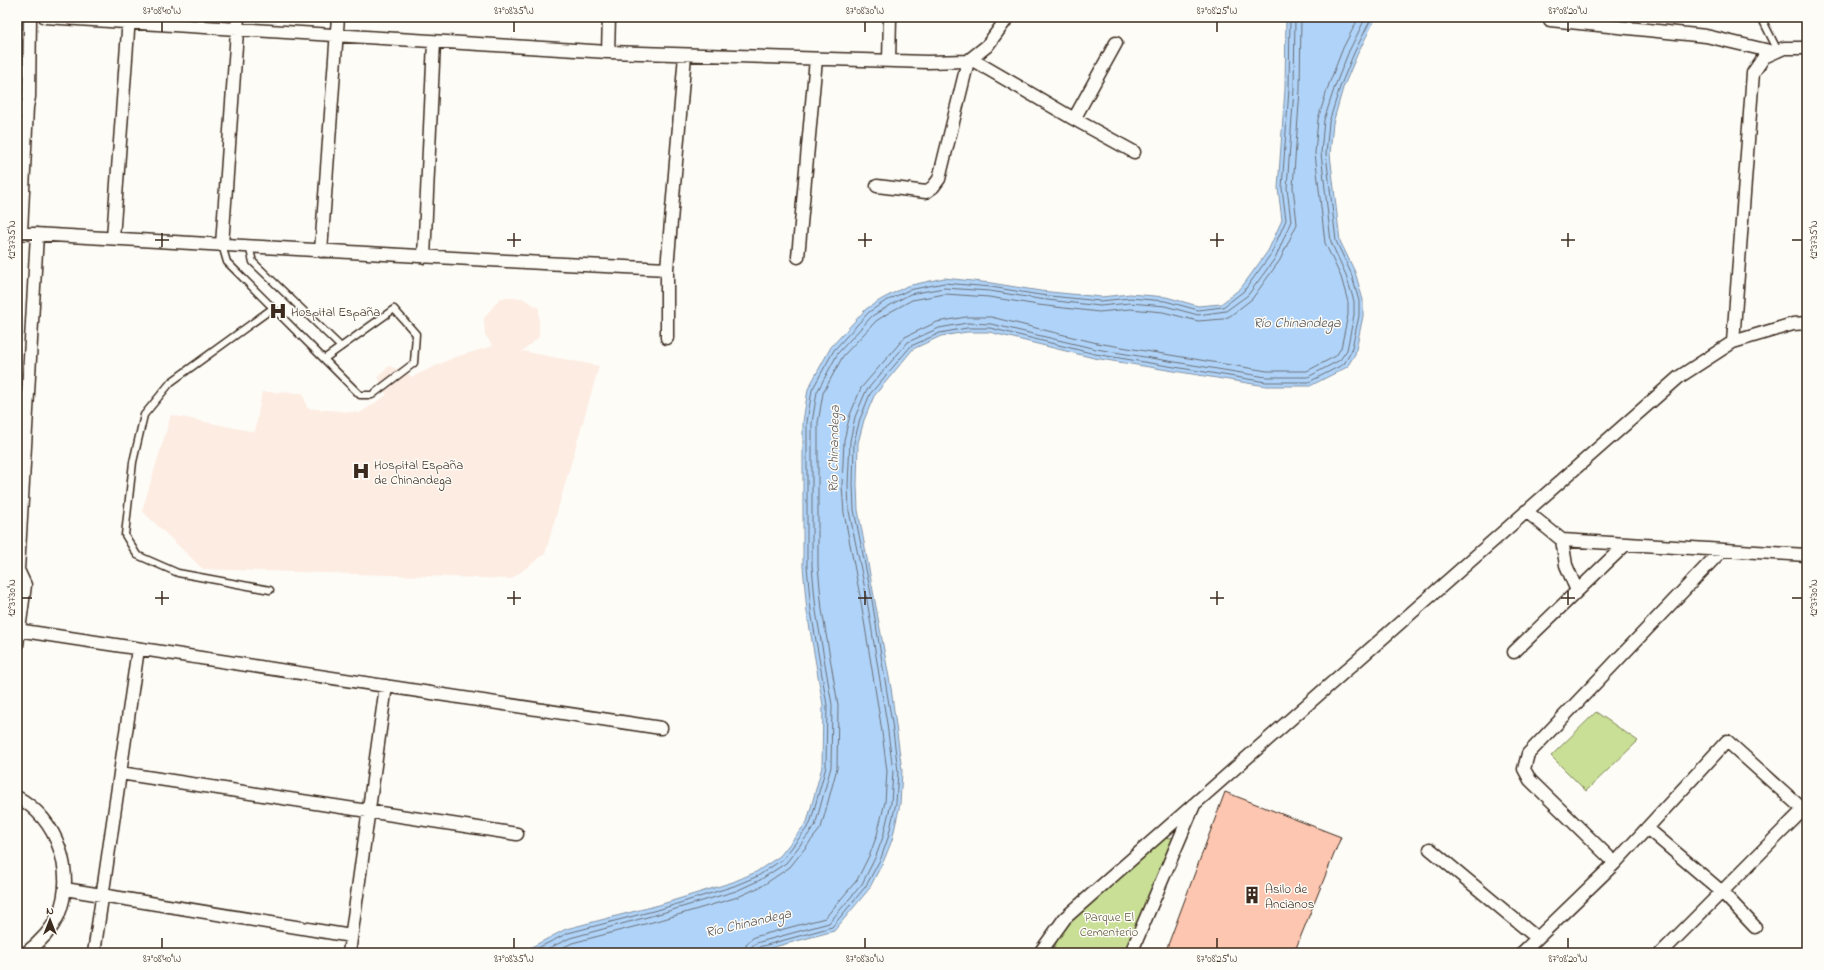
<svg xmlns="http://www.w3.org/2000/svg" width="1824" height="970" font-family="'Indie Flower',sans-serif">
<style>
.built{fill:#fdece2}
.green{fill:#c8df95;stroke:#82845a}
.water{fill:#b0d4f9;stroke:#8190a1}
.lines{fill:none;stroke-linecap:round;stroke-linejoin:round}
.shore{stroke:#6a6e76;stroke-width:1}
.building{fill:#fdc6b0;stroke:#3b2a1e}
.service-casing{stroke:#3b2a1e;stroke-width:9}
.minor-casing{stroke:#3b2a1e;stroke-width:15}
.service{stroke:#fdfcf7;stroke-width:6}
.minor{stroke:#fdfcf7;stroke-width:12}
.ticks{fill:none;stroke:#3b2a1e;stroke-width:1.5}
.labels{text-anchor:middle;stroke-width:3;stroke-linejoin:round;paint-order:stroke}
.poi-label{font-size:13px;fill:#3b2a1e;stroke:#fdfcf7;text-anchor:start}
.park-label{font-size:13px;fill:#5e573c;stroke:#fdfcf7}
.water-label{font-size:14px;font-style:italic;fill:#585455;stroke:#fdfcf7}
.neatline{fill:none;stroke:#3b2a1e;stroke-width:1.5}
.ticks-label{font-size:10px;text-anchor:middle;fill:#3b2a1e}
</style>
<rect width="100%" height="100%" fill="#fdfcf7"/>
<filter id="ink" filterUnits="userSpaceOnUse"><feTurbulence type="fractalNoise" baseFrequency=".025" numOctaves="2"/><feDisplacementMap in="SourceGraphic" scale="8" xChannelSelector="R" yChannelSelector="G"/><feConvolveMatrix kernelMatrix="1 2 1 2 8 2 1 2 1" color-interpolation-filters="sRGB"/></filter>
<g filter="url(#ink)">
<path class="built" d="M 500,298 L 522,298 L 539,308 L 539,337 L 522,351 L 599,366 L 545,554 L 511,579 L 203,569 L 142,511 L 171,415 L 255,432 L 262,392 L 303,393 L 307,408 L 360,413 L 387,395 L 378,377 L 389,366 L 404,371 L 412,377 L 455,357 L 493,346 L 485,335 L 484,318 Z"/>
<path class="green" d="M 1596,712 L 1638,741 L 1586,791 L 1551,756 Z
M 1174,837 L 1129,953 L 1052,953 L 1060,933 L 1070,919 L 1163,839 Z"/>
<path class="water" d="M 1286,17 L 1376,17 L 1357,55 L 1343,88 L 1333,123 L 1330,154 L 1340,241 L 1355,272 L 1363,300 L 1363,316 L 1355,354 L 1347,367 L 1310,386 L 1266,386 L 1094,358 L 989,332 L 967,332 L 941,336 L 913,349 L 874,396 L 864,420 L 858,443 L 857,485 L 858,510 L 891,688 L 902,771 L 900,804 L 892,840 L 884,860 L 869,889 L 834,931 L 752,953 L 520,953 L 566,929 L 659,905 L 733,882 L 756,872 L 780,856 L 807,822 L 822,767 L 823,705 L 807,612 L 803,566 L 803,422 L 808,389 L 831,347 L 866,309 L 882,299 L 907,286 L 944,278 L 991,283 L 1040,291 L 1101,297 L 1130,294 L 1166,297 L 1198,306 L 1221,304 L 1241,288 L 1268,251 L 1282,220 L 1278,188 L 1285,89 Z"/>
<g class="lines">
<path class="shore" d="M 528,953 L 568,933 L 661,909 L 734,886 L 758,876 L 783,859 L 810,824 L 826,767 L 827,705 L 811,611 L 807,566 L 807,422 L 812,390 L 834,350 L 869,312 L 884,302 L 909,290 L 944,283 L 991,287 L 1040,295 L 1100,301 L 1130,298 L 1165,301 L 1198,310 L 1223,307 L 1244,291 L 1271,254 L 1286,220 L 1282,188 L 1289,89 L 1290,17
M 539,953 L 570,938 L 662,913 L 736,891 L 760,880 L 786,863 L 815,826 L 831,767 L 832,705 L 816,611 L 812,566 L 812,423 L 817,392 L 838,353 L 872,316 L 887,307 L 910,294 L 944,288 L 990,291 L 1039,299 L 1100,306 L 1130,303 L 1165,306 L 1198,315 L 1226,311 L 1248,295 L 1276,257 L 1291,221 L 1287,188 L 1294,89 L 1295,17
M 552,953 L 572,943 L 664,919 L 738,897 L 762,886 L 790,867 L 821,828 L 837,768 L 838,705 L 822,610 L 818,566 L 818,423 L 823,393 L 843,356 L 876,321 L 890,312 L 912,300 L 945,294 L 989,297 L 1038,305 L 1099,312 L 1130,309 L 1163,312 L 1198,321 L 1223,319 L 1230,316 L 1252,299 L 1280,260 L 1297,224 L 1293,187 L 1300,90 L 1301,17
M 744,953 L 747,943 L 754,937 L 825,918 L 857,880 L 870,854 L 877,835 L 885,802 L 887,771 L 881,725 L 860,596 L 844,513 L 842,486 L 844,440 L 850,415 L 861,388 L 905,337 L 937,322 L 966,317 L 991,317 L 1097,343 L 1267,371 L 1307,371 L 1336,356 L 1341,348 L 1348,315 L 1348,302 L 1341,277 L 1325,243 L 1315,153 L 1318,119 L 1329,84 L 1343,48 L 1359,17
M 750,953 L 751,947 L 756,943 L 829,923 L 862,884 L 876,856 L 883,837 L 891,803 L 893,771 L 887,724 L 866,594 L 849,511 L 848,485 L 850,441 L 855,417 L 866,391 L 908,342 L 939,328 L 967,323 L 991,324 L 1096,349 L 1266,377 L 1308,377 L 1340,360 L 1347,350 L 1354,315 L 1354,301 L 1346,275 L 1331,242 L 1321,153 L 1324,120 L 1335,86 L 1349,51 L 1366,17
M 755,953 L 756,950 L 759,947 L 832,927 L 866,886 L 881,858 L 888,838 L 896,803 L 898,771 L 892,723 L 871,594 L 854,510 L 853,485 L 854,442 L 860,419 L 870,394 L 911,346 L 940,333 L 967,328 L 990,328 L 1095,354 L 1266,382 L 1309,382 L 1344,364 L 1351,352 L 1359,316 L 1359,301 L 1351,273 L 1336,241 L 1326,154 L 1329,122 L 1340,87 L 1354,53 L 1372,17"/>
</g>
<path class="building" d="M 1225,792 L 1341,837 L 1294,953 L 1165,953 Z"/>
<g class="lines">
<g class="service-casing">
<path id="service" d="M 1761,17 L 1778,51
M 222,245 L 227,262 L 360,395 L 372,395 L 414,363 L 416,334 L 394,309 L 324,359
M 249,246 L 253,262 L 341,347
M 270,590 L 178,573 L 137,555 L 125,535 L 133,462 L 144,415 L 171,382 L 273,308"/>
</g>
<g class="minor-casing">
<path id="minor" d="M 45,17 L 608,52 L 927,62 L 968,61 L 987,46 L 1008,17
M 1550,20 L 1706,36 L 1774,52
M 608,52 L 609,17
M 971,59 L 1074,119 L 1134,152
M 889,61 L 890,17
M 17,110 L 27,107 L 29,97 L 30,17
M 1074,119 L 1116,43
M 877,186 L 926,192 L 933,187 L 939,179 L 968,61
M 17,233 L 543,263 L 667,269
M 21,233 L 27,107
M 113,238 L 129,17
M 222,245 L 238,17
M 321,251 L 338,17
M 424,257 L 434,42
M 798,257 L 816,59
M 667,338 L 667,269 L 685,55
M 1733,342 L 1753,73 L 1764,57 L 1784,48 L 1807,48
M 1526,511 L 1562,540 L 1807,555
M 1562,540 L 1566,565 L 1577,591
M 17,630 L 661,728
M 17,645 L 25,585 L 18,570 L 37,234
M 1514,652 L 1626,544
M 120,773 L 517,834
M 17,797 C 58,819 76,873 58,916 C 51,931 39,943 26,953
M 1647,828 L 1722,892 L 1755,927
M 1430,849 L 1537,938
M 1615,863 L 1530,780 L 1524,769 L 1528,754 L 1722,550
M 65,889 L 351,936
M 94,953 L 138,649
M 349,953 L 386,686
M 1043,953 L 1042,950 L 1065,918 L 1679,377 L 1733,342 L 1793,324 L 1807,323
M 1131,953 L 1194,805
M 1522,953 L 1615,863 L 1727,741 L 1807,813
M 1661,953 L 1804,809"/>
</g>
<use href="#service" class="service"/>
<use href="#minor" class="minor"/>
</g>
</g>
<path class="ticks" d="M 162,22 L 162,32M 514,22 L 514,32M 865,22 L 865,32M 1217,22 L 1217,32M 1568,22 L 1568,32M 162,233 L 162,247M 514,233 L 514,247M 865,233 L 865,247M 1217,233 L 1217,247M 1568,233 L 1568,247M 22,240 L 32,240M 155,240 L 169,240M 507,240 L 521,240M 858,240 L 872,240M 1210,240 L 1224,240M 1561,240 L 1575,240M 1792,240 L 1802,240M 162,591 L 162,605M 514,591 L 514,605M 865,591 L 865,605M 1217,591 L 1217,605M 1568,591 L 1568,605M 22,598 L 32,598M 155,598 L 169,598M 507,598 L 521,598M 858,598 L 872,598M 1210,598 L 1224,598M 1561,598 L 1575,598M 1792,598 L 1802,598M 162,938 L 162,948M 514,938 L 514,948M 865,938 L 865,948M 1217,938 L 1217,948M 1568,938 L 1568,948"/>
<defs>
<g id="hospital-bare" transform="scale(1.38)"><path d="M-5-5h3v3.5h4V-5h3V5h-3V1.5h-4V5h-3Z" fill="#3b2a1e" stroke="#fdfcf7" stroke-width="2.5" paint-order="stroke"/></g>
<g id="building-bare" transform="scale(1.38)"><path d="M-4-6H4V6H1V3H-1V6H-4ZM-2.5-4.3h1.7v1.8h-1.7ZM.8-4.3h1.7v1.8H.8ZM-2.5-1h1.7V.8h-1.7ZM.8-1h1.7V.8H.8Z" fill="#3b2a1e" stroke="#fdfcf7" stroke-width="2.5" paint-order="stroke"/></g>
</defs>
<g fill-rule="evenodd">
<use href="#hospital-bare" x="278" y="311"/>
<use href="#hospital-bare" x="361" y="471"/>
<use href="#building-bare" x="1252" y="895"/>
</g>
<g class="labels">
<g class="poi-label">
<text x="291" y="316">Hospital España</text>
<text x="374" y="469">Hospital España<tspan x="374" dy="15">de Chinandega</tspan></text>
<text x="1265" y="893">Asilo de<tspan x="1265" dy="15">Ancianos</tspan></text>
</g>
<g class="park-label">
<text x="1109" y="921">Parque El<tspan x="1109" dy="15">Cementerio</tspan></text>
</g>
<g class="water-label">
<text x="1297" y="327">Río Chinandega</text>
<text transform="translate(833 449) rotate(-89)" y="5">Río Chinandega</text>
<text transform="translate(748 922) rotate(-13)" y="5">Río Chinandega</text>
</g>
</g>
<rect width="1824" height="970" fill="none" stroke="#fdfcf7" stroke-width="44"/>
<g transform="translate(50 920)" stroke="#fdfcf7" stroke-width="3" paint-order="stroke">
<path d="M0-3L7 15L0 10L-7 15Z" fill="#3b2a1e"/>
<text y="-6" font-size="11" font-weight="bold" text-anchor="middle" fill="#3b2a1e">N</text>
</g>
<rect x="22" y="22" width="1780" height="926" class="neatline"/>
<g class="ticks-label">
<text x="162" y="14">87°08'40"W</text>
<text x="514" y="14">87°08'35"W</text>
<text x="865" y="14">87°08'30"W</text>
<text x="1217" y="14">87°08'25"W</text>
<text x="1568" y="14">87°08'20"W</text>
<text transform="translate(11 240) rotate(-90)" y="4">12°37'35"N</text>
<text transform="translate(1813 240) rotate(-90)" y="4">12°37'35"N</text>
<text transform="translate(11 598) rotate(-90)" y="4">12°37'30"N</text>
<text transform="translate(1813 598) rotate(-90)" y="4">12°37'30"N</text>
<text x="162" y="962">87°08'40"W</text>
<text x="514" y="962">87°08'35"W</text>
<text x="865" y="962">87°08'30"W</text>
<text x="1217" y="962">87°08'25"W</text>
<text x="1568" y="962">87°08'20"W</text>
</g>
</svg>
